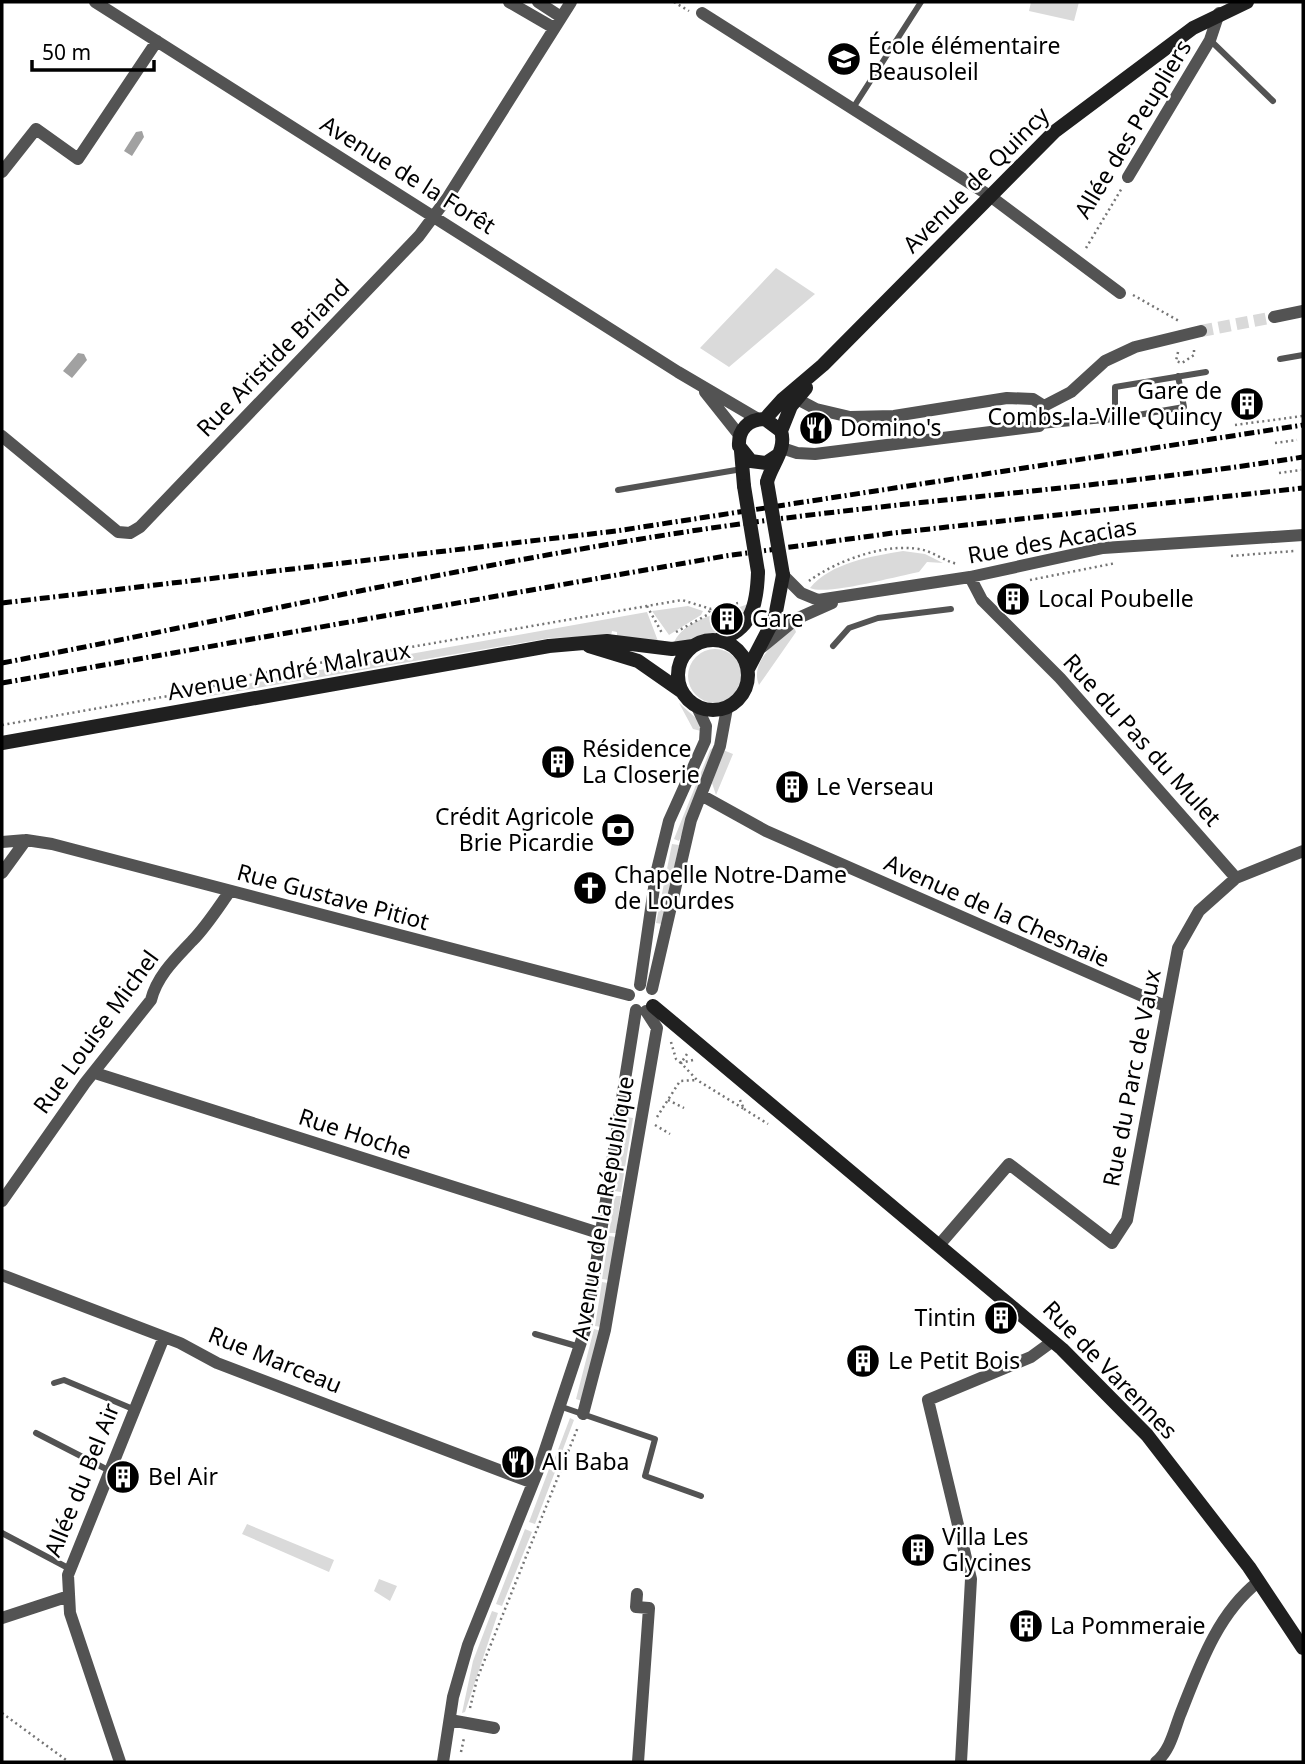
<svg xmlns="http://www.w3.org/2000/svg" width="1305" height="1764" font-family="'Noto Sans',sans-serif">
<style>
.green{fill:#dadada}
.water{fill:#a1a1a1}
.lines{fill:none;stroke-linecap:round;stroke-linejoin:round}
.street-tunnel{stroke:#d9d9d9;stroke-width:12;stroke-dasharray:12 6;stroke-linecap:butt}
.path{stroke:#757575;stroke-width:2.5;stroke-dasharray:2 3.5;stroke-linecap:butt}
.lane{stroke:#535353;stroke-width:6}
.street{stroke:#535353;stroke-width:12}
.secondary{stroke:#202020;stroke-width:14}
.rail{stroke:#000;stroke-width:5;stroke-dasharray:10 3.5 2 3.5;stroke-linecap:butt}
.secondary-bridge{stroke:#202020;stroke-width:14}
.labels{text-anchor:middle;stroke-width:5;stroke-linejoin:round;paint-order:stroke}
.poi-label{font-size:23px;fill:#000;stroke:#fff;text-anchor:start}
.street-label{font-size:23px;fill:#000;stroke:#fff}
</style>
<rect width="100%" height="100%" fill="#fff"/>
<path class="green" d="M 1031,2 L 1079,2 L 1074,21 L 1029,11 Z
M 776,268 L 815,294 L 729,367 L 700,348 Z
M 903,551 L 925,554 L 943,563 L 927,562 L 919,572 C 897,576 826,596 810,588 C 830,563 872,556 903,551 Z
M 750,603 L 741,624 L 689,642 L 674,642 C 688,615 726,614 750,603 Z
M 688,606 L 703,611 L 701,615 L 669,635 L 652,611 Z
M 647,612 L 658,641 L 617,636 L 617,632 L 612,631 L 611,636 L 550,638 L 204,697 L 258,681 Z
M 794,627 L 796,632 L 759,685 C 749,661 778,640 794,627 Z
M688 676a27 27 0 1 1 54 0a27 27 0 1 1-54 0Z
M 679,703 L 698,720 L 701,731 L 693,729 Z
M 714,747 L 715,752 L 679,841 L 674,839 L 710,750 Z
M 723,750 L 733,754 L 716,795 L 712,783 Z
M 672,844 L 679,845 L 662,924 L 656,923 Z
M 627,1117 L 633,1118 L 621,1192 L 615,1191 Z
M 615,1196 L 621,1196 L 616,1233 L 609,1233 Z
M 609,1236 L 616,1237 L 609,1280 L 602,1279 Z
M 602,1282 L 608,1283 L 601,1327 L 595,1326 Z
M 594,1329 L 601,1331 L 582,1401 L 576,1399 Z
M 570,1418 L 574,1420 L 557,1465 L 553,1463 Z
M 549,1469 L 555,1472 L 535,1524 L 529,1522 Z
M 247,1524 L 334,1560 L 329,1572 L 242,1534 Z
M 525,1529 L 532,1532 L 502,1606 L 496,1604 Z
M 379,1579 L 397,1586 L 390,1601 L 374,1591 Z
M 492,1611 L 498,1613 L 465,1712 L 462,1713 L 473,1661 Z"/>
<path class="water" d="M 136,132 L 142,131 L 144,137 L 132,156 L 124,151 Z
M 78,353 L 84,354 L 87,360 L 72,378 L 63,371 Z"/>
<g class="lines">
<path class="street-tunnel" d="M 1201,331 L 1274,317"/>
<path class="path" d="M 674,2 L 689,11
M 1086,248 L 1122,188
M 1133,295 L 1179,321
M 1178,352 L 1176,361 L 1182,363 L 1194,355 L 1194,348
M 1235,425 L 1303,416
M 1275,443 L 1297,440
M 1279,473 L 1301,470
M 1231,556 L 1294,551
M 1030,580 L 1116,563
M 809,581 C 837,560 892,540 927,551 C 937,555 946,561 957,564
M 647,606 L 662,633
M 676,632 L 707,615 L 711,609
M 2,725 L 197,691 L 250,675 L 647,606 L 682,600 L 711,609 L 738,603
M 671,1042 L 676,1059 L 681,1063 L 687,1054
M 693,1060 L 681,1063 L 697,1080 L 744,1109 L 740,1100
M 668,1100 L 684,1108
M 744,1109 L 768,1124
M 657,1117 L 680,1081 L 697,1080
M 655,1125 L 670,1134
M 470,1708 L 477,1679 L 578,1427
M 2,1713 L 69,1762
M 461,1752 L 464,1738"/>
<path class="lane" d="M 1210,40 L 1273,101
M 853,108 L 921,2
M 1280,359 L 1303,355
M 1115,419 L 1115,387 L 1206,372
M 1040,426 L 1115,419 L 1184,407 L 1178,376
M 618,490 L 742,469
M 833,646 L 849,628 L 878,618 L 951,609
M 535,1334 L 580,1347
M 54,1383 L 64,1380 L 133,1409
M 562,1407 L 655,1439 L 645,1476 L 701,1496
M 36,1433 L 108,1470
M 2,1533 L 70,1569"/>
<path class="street" d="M 95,2 L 678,372 L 758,419
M 509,2 L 554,28
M 538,2 L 561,17
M 702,13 L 990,196 L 1120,293
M 2,172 L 36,129 L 78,159 L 157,41
M 1128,177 L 1210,40 L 1219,13
M 1274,317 L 1303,311
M 705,392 L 740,436
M 797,399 L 816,409 L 850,417 L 894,416 L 1007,398 L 1033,399 L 1044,406
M 2,436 L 118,532 L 130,533 L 140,527 L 419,236 L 448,197 L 571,2
M 782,448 L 797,453 L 815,454 L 1039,426 L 1044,406 L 1071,392 L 1105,361 L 1135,347 L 1201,331
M 783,575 L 801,593 L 818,600 L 970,577 L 1103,548 L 1303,535
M 970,577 L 982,600 L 1060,678 L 1236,878
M 762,647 L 796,619 L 832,603
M 701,795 L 766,831 L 1165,1006
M 2,842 L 26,840 L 52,844 L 629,995
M 2,873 L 26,840
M 640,985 L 656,874 L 669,821 L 705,741 L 706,726 L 697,707
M 652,989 L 691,820 L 720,746 L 727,708
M 95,1073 L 602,1234
M 2,1201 L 85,1083 L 151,1000 C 157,976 175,959 192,941 C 206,927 218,908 230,891
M 940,1244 L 1009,1164 L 1112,1243 L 1127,1220 L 1178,948 L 1199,911 L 1236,878 L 1303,851
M 2,1275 L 180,1343 L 217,1363 L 533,1483
M 583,1414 L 605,1330 L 657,1028 L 646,1011
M 637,1594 L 636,1607 L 649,1608 L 638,1762
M 2,1618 L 69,1596
M 450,1720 L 494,1728
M 120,1762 L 70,1613 L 68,1575 L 164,1337
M 443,1762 L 453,1697 L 468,1645 L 539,1468 L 586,1327 L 636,1010
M 961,1762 L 971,1579 L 928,1400 L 1031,1357 L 1053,1341
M 1156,1762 C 1170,1751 1174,1731 1180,1715 C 1199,1667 1217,1614 1258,1582"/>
<path class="secondary" d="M 765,419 L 783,399 L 823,365 L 1054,132 L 1193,28 L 1247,2
M 781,431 L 791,406 L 806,388
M 741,451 L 744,486
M 767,482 C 771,465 787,450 781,431 L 765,419 C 748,419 738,430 739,446 L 751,461 L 766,463 L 778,455
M678 675a35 35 0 1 1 70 0a35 35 0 1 1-70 0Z
M 717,640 C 752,631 757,604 758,572
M 589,646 L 638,661 L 681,691
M 748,669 L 775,617 L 783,575
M 2,743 L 549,646 L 607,641 L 672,649 L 693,646
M 653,1006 L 1062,1349 L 1147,1435 L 1249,1567 L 1303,1648"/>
<path class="rail" d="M 2,603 L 616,531 L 1303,425
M 2,663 C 234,619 464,565 698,530 C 899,500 1103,489 1303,457
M 2,683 L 725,556 L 893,533 L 1303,488"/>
<path class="secondary-bridge" d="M 767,482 L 783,575
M 744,486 L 758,572"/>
</g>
<defs>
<g id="school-disc" transform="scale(1.75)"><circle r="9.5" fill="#000" stroke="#fff"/><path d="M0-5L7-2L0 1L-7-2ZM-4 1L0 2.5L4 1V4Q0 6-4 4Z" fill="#fff"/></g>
<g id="building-disc" transform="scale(1.75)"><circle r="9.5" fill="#000" stroke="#fff"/><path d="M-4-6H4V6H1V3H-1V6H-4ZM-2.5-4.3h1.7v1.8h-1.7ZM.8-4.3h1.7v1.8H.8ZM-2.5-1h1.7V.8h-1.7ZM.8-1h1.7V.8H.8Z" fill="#fff"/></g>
<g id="restaurant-disc" transform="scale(1.75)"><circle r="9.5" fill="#000" stroke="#fff"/><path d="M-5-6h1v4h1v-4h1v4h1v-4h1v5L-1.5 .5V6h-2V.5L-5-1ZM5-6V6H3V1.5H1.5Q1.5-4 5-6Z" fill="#fff"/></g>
<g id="bank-disc" transform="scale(1.75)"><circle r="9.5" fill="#000" stroke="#fff"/><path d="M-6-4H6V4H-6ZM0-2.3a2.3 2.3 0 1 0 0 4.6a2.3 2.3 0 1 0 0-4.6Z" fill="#fff"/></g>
<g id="church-disc" transform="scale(1.75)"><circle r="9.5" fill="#000" stroke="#fff"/><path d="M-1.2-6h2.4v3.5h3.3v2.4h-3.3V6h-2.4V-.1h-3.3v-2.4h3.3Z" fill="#fff"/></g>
</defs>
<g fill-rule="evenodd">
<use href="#school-disc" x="844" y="59"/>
<use href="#building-disc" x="1247" y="404"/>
<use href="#restaurant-disc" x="816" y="428"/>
<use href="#building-disc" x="1013" y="599"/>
<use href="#building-disc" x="727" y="619"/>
<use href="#building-disc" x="558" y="762"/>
<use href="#building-disc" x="792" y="787"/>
<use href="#bank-disc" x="618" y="830"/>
<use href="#church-disc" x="590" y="888"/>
<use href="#building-disc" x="1001" y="1318"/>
<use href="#building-disc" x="863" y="1361"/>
<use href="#restaurant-disc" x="518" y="1462"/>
<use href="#building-disc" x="123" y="1477"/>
<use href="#building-disc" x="918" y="1550"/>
<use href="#building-disc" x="1026" y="1626"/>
</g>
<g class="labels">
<g class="poi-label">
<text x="868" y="54">École élémentaire<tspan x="868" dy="26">Beausoleil</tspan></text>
<text x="1222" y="399" text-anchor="end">Gare de<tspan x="1222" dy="26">Combs-la-Ville Quincy</tspan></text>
<text x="840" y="436">Domino's</text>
<text x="1038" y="607">Local Poubelle</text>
<text x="752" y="627">Gare</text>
<text x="582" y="757">Résidence<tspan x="582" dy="26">La Closerie</tspan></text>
<text x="816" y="795">Le Verseau</text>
<text x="594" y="825" text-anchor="end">Crédit Agricole<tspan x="594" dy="26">Brie Picardie</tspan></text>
<text x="614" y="883">Chapelle Notre-Dame<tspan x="614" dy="26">de Lourdes</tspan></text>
<text x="976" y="1326" text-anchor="end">Tintin</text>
<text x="888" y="1369">Le Petit Bois</text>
<text x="542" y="1470">Ali Baba</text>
<text x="148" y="1485">Bel Air</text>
<text x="942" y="1545">Villa Les<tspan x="942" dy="26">Glycines</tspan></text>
<text x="1050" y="1634">La Pommeraie</text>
</g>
<g class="street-label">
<text transform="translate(1133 129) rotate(-59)" y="8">Allée des Peupliers</text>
<text transform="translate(408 175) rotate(32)" y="8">Avenue de la Forêt</text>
<text transform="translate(976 180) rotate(-45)" y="8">Avenue de Quincy</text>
<text transform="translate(273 358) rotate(-46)" y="8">Rue Aristide Briand</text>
<text transform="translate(1052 541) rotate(-10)" y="8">Rue des Acacias</text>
<text transform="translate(289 671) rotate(-10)" y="8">Avenue André Malraux</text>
<text transform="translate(1142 740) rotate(48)" y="8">Rue du Pas du Mulet</text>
<text transform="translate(333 897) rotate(15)" y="8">Rue Gustave Pitiot</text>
<text transform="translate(997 911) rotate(24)" y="8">Avenue de la Chesnaie</text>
<text transform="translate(96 1032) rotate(-54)" y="8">Rue Louise Michel</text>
<text transform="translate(1132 1078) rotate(-79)" y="8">Rue du Parc de Vaux</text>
<text transform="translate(355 1134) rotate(18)" y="8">Rue Hoche</text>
<text transform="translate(603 1208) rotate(-80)" y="8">Avenue de la République</text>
<text transform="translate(275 1360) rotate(22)" y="8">Rue Marceau</text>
<text transform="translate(1110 1370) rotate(46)" y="8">Rue de Varennes</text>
<text transform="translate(82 1480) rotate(-68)" y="8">Allée du Bel Air</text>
</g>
</g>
<rect width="1305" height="1764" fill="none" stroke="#000000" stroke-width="7"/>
<path d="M32 60v10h122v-10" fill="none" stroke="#000000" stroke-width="3.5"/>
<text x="42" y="60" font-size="21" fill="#000000" stroke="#ffffff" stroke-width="5" paint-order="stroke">50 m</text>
</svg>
